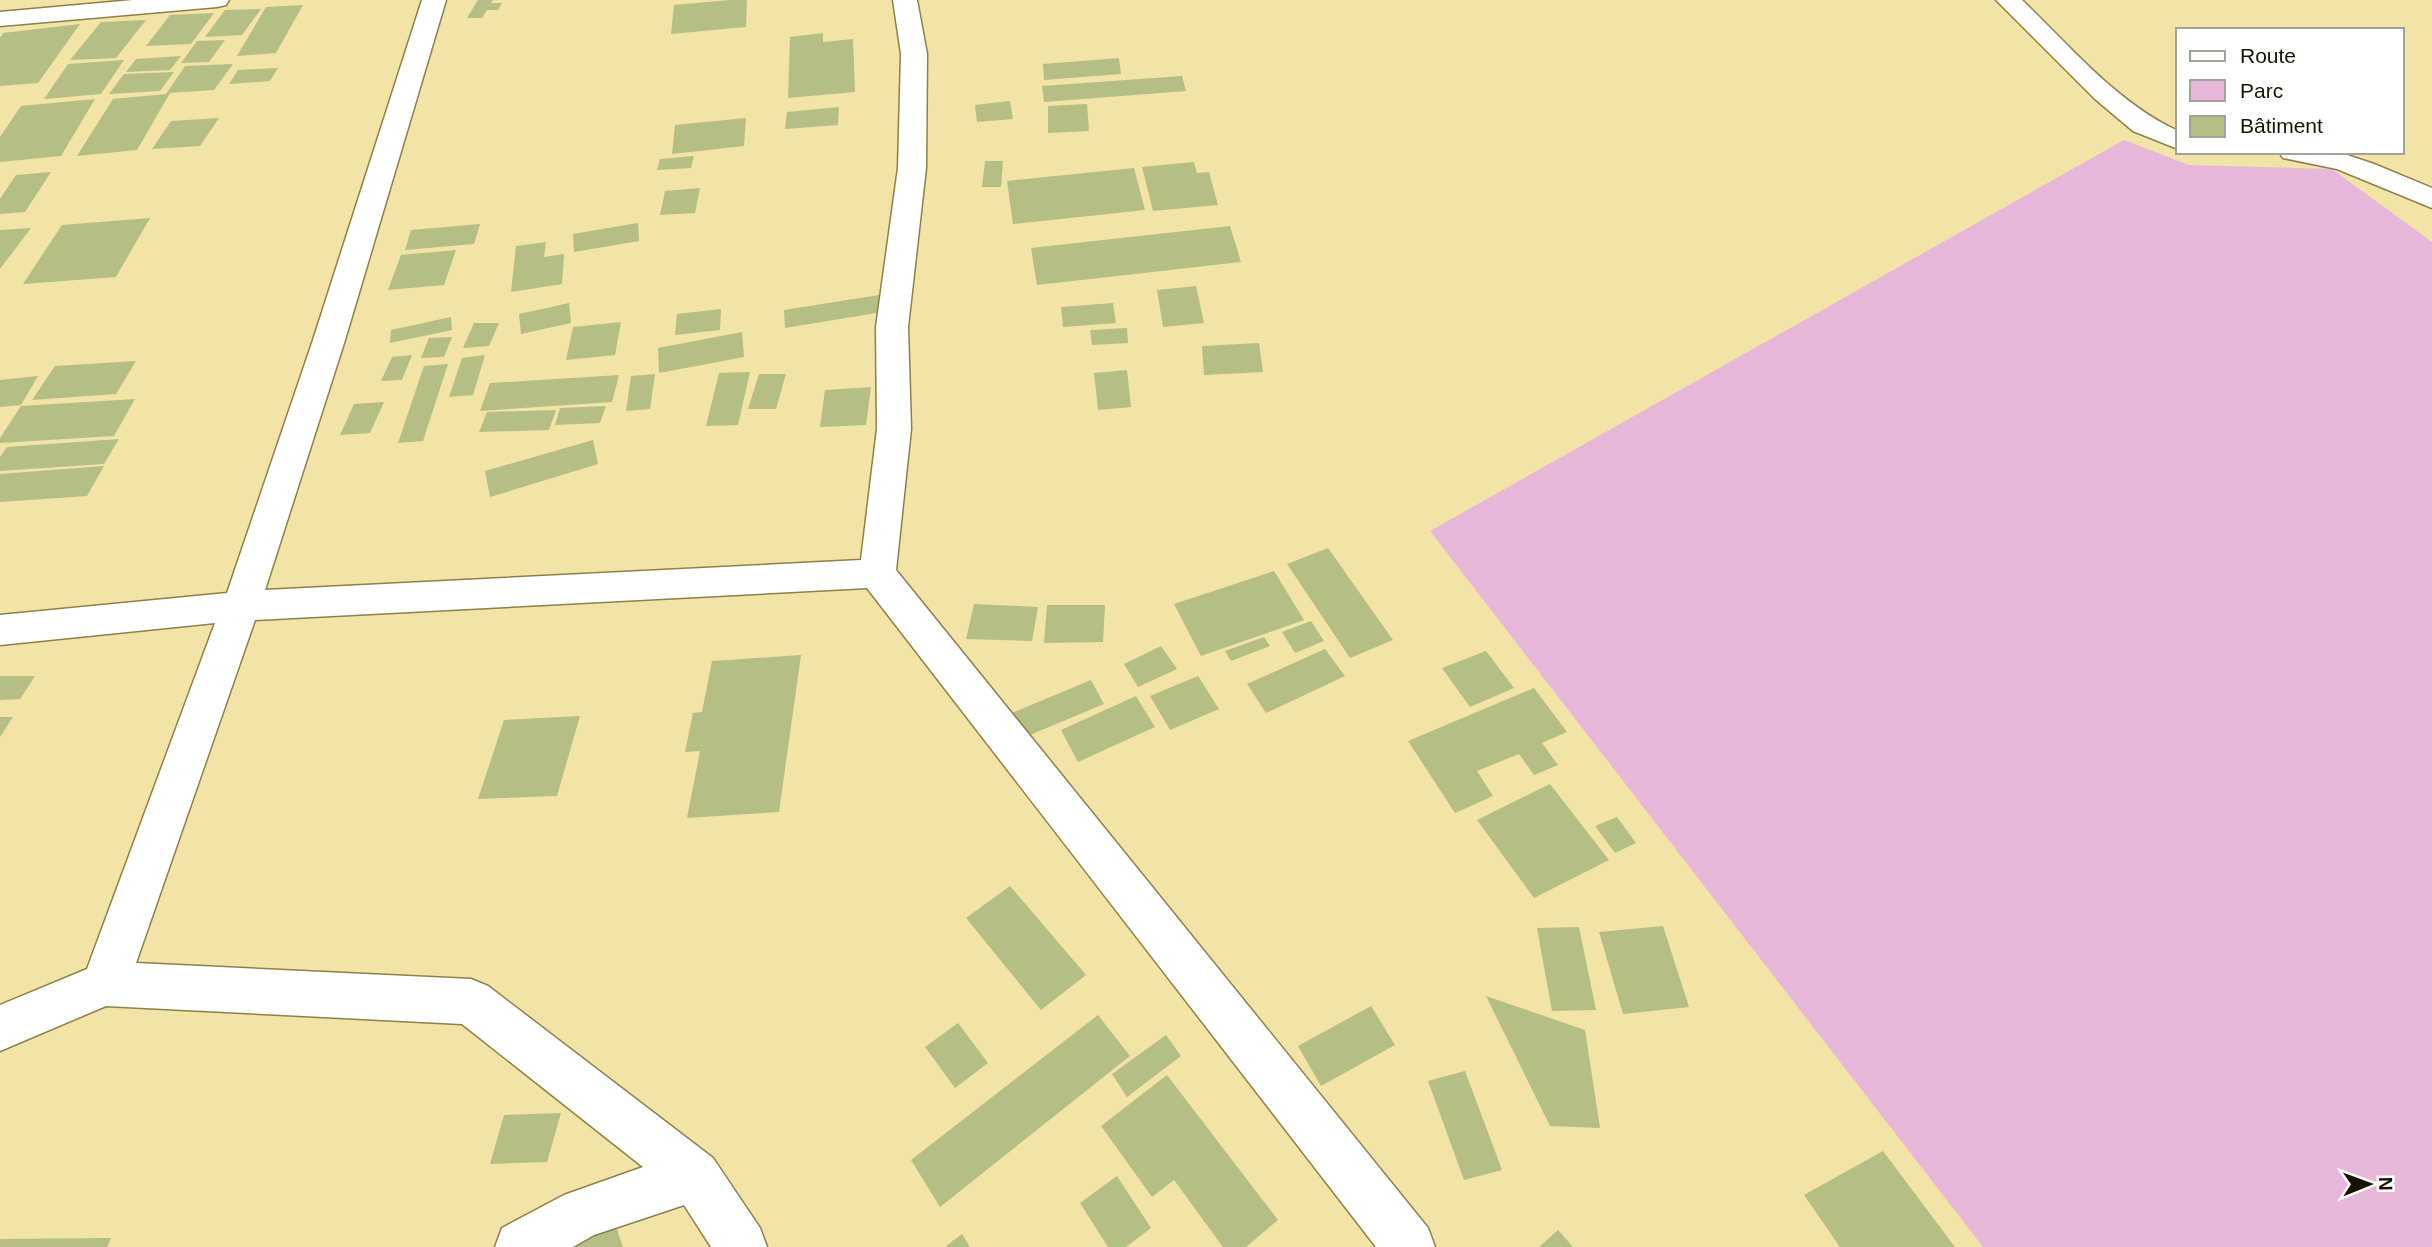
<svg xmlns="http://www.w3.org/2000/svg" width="2432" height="1247" font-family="Helvetica,sans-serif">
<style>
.green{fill:#e7b7da}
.building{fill:#b5be84}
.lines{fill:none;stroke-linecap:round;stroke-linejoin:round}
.street-casing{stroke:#8e8047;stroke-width:3}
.street{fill:#fff;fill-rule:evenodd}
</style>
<rect width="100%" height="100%" fill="#f2e3a7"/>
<path class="green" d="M 2124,140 L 2189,165 L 2332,169 L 2432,242 L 2432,1247 L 1983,1247 L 1430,531 Z"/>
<path class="building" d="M 478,0 L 493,0 L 491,3 L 502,3 L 498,10 L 487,10 L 482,18 L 467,18 Z
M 730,0 L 747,0 L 746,27 L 671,34 L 674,5 Z
M 303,5 L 276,53 L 237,56 L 266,7 Z
M 261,9 L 242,35 L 205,37 L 225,10 Z
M 214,13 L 191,44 L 146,46 L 170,15 Z
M 146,20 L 116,58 L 70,60 L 101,22 Z
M 80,24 L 38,83 L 0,86 L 0,38 L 3,33 Z
M 823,33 L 823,42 L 853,39 L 855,92 L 788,98 L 790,37 Z
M 225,40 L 209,62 L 181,63 L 197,41 Z
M 181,56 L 170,70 L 126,72 L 136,59 Z
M 1119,58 L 1121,74 L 1044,80 L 1043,64 Z
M 124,60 L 101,94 L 44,99 L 68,64 Z
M 233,64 L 214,90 L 170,93 L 137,150 L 77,156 L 113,99 L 166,94 L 185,66 Z
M 278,68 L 270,81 L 229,84 L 238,70 Z
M 174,72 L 160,91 L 109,94 L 124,74 Z
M 1182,76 L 1186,91 L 1044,102 L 1042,86 Z
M 95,99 L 61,156 L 0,162 L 0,137 L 21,106 Z
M 1010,101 L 1013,119 L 977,122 L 975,105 Z
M 1087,104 L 1089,131 L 1048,133 L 1048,106 Z
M 839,107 L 838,125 L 785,129 L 787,112 Z
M 219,118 L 200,146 L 152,149 L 171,121 Z
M 746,118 L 744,146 L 672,154 L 675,125 Z
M 694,156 L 691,168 L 657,170 L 660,159 Z
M 985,161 L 1003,161 L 1001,187 L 982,187 Z
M 1194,162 L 1197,173 L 1209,172 L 1218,205 L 1153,211 L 1142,167 Z
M 1134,168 L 1145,210 L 1013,224 L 1007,181 Z
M 51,172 L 25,212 L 0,214 L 0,199 L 16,175 Z
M 700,188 L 695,213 L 660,215 L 665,191 Z
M 150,218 L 116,277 L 23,284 L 62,225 Z
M 638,223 L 639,241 L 574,252 L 573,234 Z
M 480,224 L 474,244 L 405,250 L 411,230 Z
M 1230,226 L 1241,262 L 1037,285 L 1031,248 Z
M 31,228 L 0,269 L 0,230 Z
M 546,242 L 544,257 L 564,254 L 562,284 L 511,292 L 516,246 Z
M 456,250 L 444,285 L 388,290 L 401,255 Z
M 1196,286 L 1204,323 L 1163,327 L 1157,290 Z
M 879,295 L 882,312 L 785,328 L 784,310 Z
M 569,303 L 571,323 L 521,334 L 519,314 Z
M 1113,303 L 1116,323 L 1063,327 L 1061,307 Z
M 721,309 L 720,330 L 675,335 L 677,314 Z
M 451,317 L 452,330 L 390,343 L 391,330 Z
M 621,322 L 615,355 L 566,360 L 573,327 Z
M 474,323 L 499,323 L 489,346 L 463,348 Z
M 1127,328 L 1128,343 L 1092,345 L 1090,330 Z
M 742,332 L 744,357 L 659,373 L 658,348 Z
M 452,337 L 444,357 L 421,358 L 429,338 Z
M 1259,343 L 1263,372 L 1204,375 L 1202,346 Z
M 412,355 L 402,380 L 381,381 L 392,357 Z
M 485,355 L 473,395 L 449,397 L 462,358 Z
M 136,361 L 116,394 L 32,400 L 55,366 Z
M 448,364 L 423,441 L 398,443 L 424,366 Z
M 1127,370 L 1131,407 L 1098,410 L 1094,373 Z
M 750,372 L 738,425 L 706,426 L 719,373 Z
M 655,374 L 650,409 L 626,411 L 631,376 Z
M 759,374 L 786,374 L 776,409 L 748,409 Z
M 619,375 L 612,402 L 480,411 L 490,383 Z
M 38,376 L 21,405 L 0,407 L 0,380 Z
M 871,387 L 866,425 L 820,427 L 825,390 Z
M 135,399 L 114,436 L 0,443 L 0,438 L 21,406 Z
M 384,402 L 370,433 L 340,435 L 354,404 Z
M 606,406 L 600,423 L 555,425 L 560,408 Z
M 556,410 L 549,430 L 479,432 L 487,412 Z
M 119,439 L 104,464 L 0,471 L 0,457 L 7,447 Z
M 593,440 L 598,464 L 490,497 L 485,471 Z
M 104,466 L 87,496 L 0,502 L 0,474 Z
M 1328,548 L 1393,640 L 1350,658 L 1287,564 Z
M 1274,571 L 1304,620 L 1201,656 L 1174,604 Z
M 974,604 L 1038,607 L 1032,641 L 966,639 Z
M 1047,605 L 1105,605 L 1103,642 L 1044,643 Z
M 1311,621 L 1324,641 L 1295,653 L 1282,632 Z
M 1264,637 L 1270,646 L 1231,661 L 1225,651 Z
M 1161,646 L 1177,669 L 1138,687 L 1124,664 Z
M 1325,649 L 1345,676 L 1266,713 L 1247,684 Z
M 1486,651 L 1514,688 L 1470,707 L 1442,668 Z
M 801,655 L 779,812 L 687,818 L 700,751 L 685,752 L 693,713 L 702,712 L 712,661 Z
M 0,676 L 35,676 L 20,699 L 0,700 Z
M 1198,676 L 1219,709 L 1170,730 L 1150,696 Z
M 1091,680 L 1104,704 L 1025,737 L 1012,713 Z
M 1534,688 L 1567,732 L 1542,743 L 1558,765 L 1534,775 L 1519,754 L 1477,771 L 1493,796 L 1455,813 L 1408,741 Z
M 1136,696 L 1155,727 L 1078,762 L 1061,730 Z
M 580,716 L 557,796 L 478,799 L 504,720 Z
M 0,717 L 13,717 L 0,737 Z
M 1550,784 L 1609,860 L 1534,898 L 1477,820 Z
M 1617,817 L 1636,843 L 1615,853 L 1595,826 Z
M 1010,886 L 1086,975 L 1041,1010 L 966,918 Z
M 1663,926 L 1689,1007 L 1623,1014 L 1599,932 Z
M 1579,927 L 1596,1010 L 1552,1011 L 1537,928 Z
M 1486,996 L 1585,1030 L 1600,1128 L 1550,1126 Z
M 1371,1006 L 1395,1045 L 1321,1086 L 1298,1046 Z
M 1098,1015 L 1130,1056 L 940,1207 L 911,1160 Z
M 958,1023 L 988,1063 L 955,1088 L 925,1047 Z
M 1166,1035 L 1181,1056 L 1127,1097 L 1112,1074 Z
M 1465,1071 L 1502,1170 L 1464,1180 L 1428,1081 Z
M 1167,1075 L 1278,1220 L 1246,1247 L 1223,1247 L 1174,1180 L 1152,1197 L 1101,1126 Z
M 561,1113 L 547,1162 L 490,1164 L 504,1115 Z
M 1883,1151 L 1955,1247 L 1840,1247 L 1804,1195 Z
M 1117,1176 L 1151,1228 L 1126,1247 L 1108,1247 L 1080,1203 Z
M 613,1218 L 623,1247 L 568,1247 Z
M 1558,1230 L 1573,1247 L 1539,1247 Z
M 962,1234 L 970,1247 L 945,1247 Z
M 111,1238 L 107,1247 L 0,1247 L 0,1239 Z"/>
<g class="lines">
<g class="street-casing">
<path id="street" d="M 133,0 L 229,0 L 226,5 L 217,7 L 0,26 L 0,12 Z
M 422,0 L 446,0 L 345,340 L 265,590 L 861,560 L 877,429 L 876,327 L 898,168 L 901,54 L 893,0 L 917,0 L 927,54 L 926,168 L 908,327 L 911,429 L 896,570 L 1428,1228 L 1435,1247 L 1376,1247 L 867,588 L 255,620 L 136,963 L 471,979 L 488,986 L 713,1158 L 760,1228 L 767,1247 L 711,1247 L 684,1205 L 594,1235 L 573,1247 L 495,1247 L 502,1228 L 564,1195 L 643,1167 L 462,1024 L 106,1006 L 0,1051 L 0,1005 L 87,969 L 215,623 L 0,645 L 0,615 L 227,593 L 313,340 Z
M 1996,0 L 2022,0 C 2070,46 2117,103 2178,131 L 2178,149 L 2133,131 L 2095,99 Z
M 2279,152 L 2338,152 L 2374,164 L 2432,188 L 2432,208 L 2337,169 L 2283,158 Z"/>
</g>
<use href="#street" class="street"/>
</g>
<rect x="2176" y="28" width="228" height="126" fill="#ffffff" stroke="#a3a199" stroke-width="2"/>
<rect x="2190" y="51" width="35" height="10" fill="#ffffff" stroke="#a3a199" stroke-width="2"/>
<text x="2240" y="63" font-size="21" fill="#181300">Route</text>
<rect x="2190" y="80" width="35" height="21" fill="#e7b7da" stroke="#a3a199" stroke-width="2"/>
<text x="2240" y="98" font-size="21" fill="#181300">Parc</text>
<rect x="2190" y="116" width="35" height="21" fill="#b5be84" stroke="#a3a199" stroke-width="2"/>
<text x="2240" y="133" font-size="21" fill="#181300">Bâtiment</text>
<g transform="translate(2369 1184) rotate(89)" stroke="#ffffff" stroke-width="5" paint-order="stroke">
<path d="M0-5L12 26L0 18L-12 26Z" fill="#181300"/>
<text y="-10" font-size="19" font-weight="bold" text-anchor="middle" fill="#181300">N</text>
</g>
</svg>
